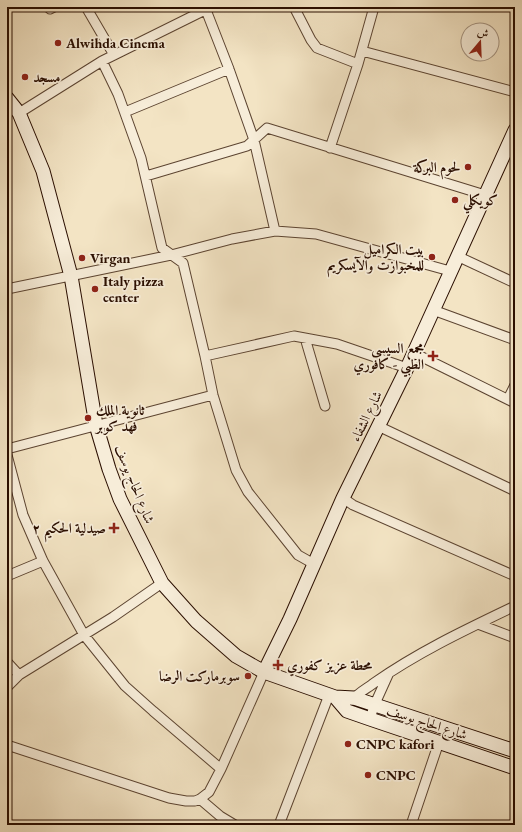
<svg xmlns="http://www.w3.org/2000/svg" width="522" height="832" font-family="'EB Garamond',Amiri,serif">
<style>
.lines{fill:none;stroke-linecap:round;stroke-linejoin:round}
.street-casing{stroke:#5c4431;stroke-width:11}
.secondary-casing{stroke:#2a0e00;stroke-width:15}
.street{stroke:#f7edd9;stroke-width:9}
.secondary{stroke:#f7edd9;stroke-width:13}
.poi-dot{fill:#8f2418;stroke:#f7edd9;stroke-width:1.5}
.labels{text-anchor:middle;stroke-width:3.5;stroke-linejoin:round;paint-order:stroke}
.poi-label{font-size:14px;font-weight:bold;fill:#2a0e00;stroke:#f7edd9;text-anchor:start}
.street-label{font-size:14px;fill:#2a0e00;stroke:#f7edd9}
</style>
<rect width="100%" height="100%" fill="#f3e4c4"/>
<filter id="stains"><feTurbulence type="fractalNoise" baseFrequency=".005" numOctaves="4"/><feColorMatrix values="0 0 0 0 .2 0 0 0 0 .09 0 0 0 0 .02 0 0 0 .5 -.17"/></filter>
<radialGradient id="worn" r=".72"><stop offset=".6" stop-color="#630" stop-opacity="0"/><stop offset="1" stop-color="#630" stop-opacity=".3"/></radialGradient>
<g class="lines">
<g class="street-casing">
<path id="street" d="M 48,7 L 50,9 L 54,7
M 86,7 L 114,55
M 294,7 L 311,40 L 317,48 L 358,64
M 206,10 L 229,69 L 254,140 L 275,231
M 362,51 L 515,92
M 102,61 L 118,94 L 141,158 L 162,248 L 183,263 L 205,356 L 213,395 L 236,470 L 248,492 L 298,555 L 314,564
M 125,112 L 229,69
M 19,113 L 102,61 L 211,7
M 330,148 L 358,64 L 374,7
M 146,176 L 247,146 L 267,128 L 485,195
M 457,256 L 515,283
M 7,289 L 171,255 L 232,239 L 275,231 L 316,234 L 450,271
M 433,310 L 515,340
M 305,338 L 325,406
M 414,353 L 515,403
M 205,356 L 294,336 L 337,344 L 407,368
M 508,399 L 515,385
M 378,426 L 515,491
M 7,449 L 213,395
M 7,455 L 23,515 L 43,561 L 84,635 L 125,686 L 153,711 L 221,769
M 343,498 L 353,505 L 515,576
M 7,576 L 43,561
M 478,624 L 515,638
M 7,662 L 19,675 L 113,617 L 162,583
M 7,687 L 19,675
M 353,700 C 357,693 368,688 374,683 C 418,652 467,629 515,606
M 370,719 L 374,706 L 388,675
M 7,745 L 169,798 L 186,801 L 195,801 L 200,799 L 209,792 L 221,769 L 264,672
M 200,799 L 220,816 L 235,825
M 279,825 L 329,695
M 411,825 L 439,742"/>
</g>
<g class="secondary-casing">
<path id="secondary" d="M 7,98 L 19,113 L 43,171 L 71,276 L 96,425 L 109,469 L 120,499 L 162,583 L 196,621 L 236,656 L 264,672 L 335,697 L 354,698 L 515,751
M 264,672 L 290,619 L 343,498 L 407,368 L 515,130
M 335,697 L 347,711 L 370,719 L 515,768"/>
</g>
<use href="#street" class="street"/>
<use href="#secondary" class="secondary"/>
</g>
<g class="poi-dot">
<circle cx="58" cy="43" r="4"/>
<circle cx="25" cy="77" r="4"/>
<circle cx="468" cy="167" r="4"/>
<circle cx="455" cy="200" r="4"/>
<circle cx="432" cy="257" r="4"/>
<circle cx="82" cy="258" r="4"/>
<circle cx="95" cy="289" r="4"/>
<path d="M431 350h4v4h4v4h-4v4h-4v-4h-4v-4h4z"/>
<circle cx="88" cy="418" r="4"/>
<path d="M112 522h4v4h4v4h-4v4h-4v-4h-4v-4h4z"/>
<path d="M276 659h4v4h4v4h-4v4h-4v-4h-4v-4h4z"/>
<circle cx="248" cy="676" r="4"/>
<circle cx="348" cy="744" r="4"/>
<circle cx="368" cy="775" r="4"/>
</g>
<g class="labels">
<g class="poi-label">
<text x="66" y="48">Alwihda Cinema</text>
<text x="33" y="82">مسجد</text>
<text x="460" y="172" text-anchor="end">لحوم البركة</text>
<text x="463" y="205">كويكلي</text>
<text x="424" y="254" text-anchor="end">بيت الكراميل<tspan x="424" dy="16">للمخبوازت والآيسكريم</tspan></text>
<text x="90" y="263">Virgan</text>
<text x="103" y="286">Italy pizza<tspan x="103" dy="16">center</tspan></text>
<text x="424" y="353" text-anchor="end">مجمع السيسي<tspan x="424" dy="16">الطبي - كافوري</tspan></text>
<text x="96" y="415">ثانوية الملك<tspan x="96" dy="16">فهد كوبر</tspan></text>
<text x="106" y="533" text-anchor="end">صيدلية الحكيم ٢</text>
<text x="287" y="670">محطة عزيز كفوري</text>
<text x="240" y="681" text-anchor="end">سوبرماركت الرضا</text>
<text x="356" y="749">CNPC kafori</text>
<text x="376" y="780">CNPC</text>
</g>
<g class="street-label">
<text transform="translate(366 416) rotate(-64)" y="5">شارع الشفاء</text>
<text transform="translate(135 484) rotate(68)" y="5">شارع الحاج يوسف</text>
<text transform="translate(427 722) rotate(18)" y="5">شارع الحاج يوسف</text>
</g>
</g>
<rect width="522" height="832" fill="none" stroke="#f3e4c4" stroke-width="24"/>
<rect x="8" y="8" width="506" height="816" fill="none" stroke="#2a0e00" stroke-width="2"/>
<rect x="12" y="12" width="498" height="808" fill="none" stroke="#2a0e00"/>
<g transform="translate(480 42) rotate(19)"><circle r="19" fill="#f7edd9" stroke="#a59482"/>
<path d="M0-3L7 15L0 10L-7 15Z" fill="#8f2418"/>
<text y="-6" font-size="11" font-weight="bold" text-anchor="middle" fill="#2a0e00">ش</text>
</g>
<rect width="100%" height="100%" filter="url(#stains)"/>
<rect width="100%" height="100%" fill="url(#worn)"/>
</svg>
